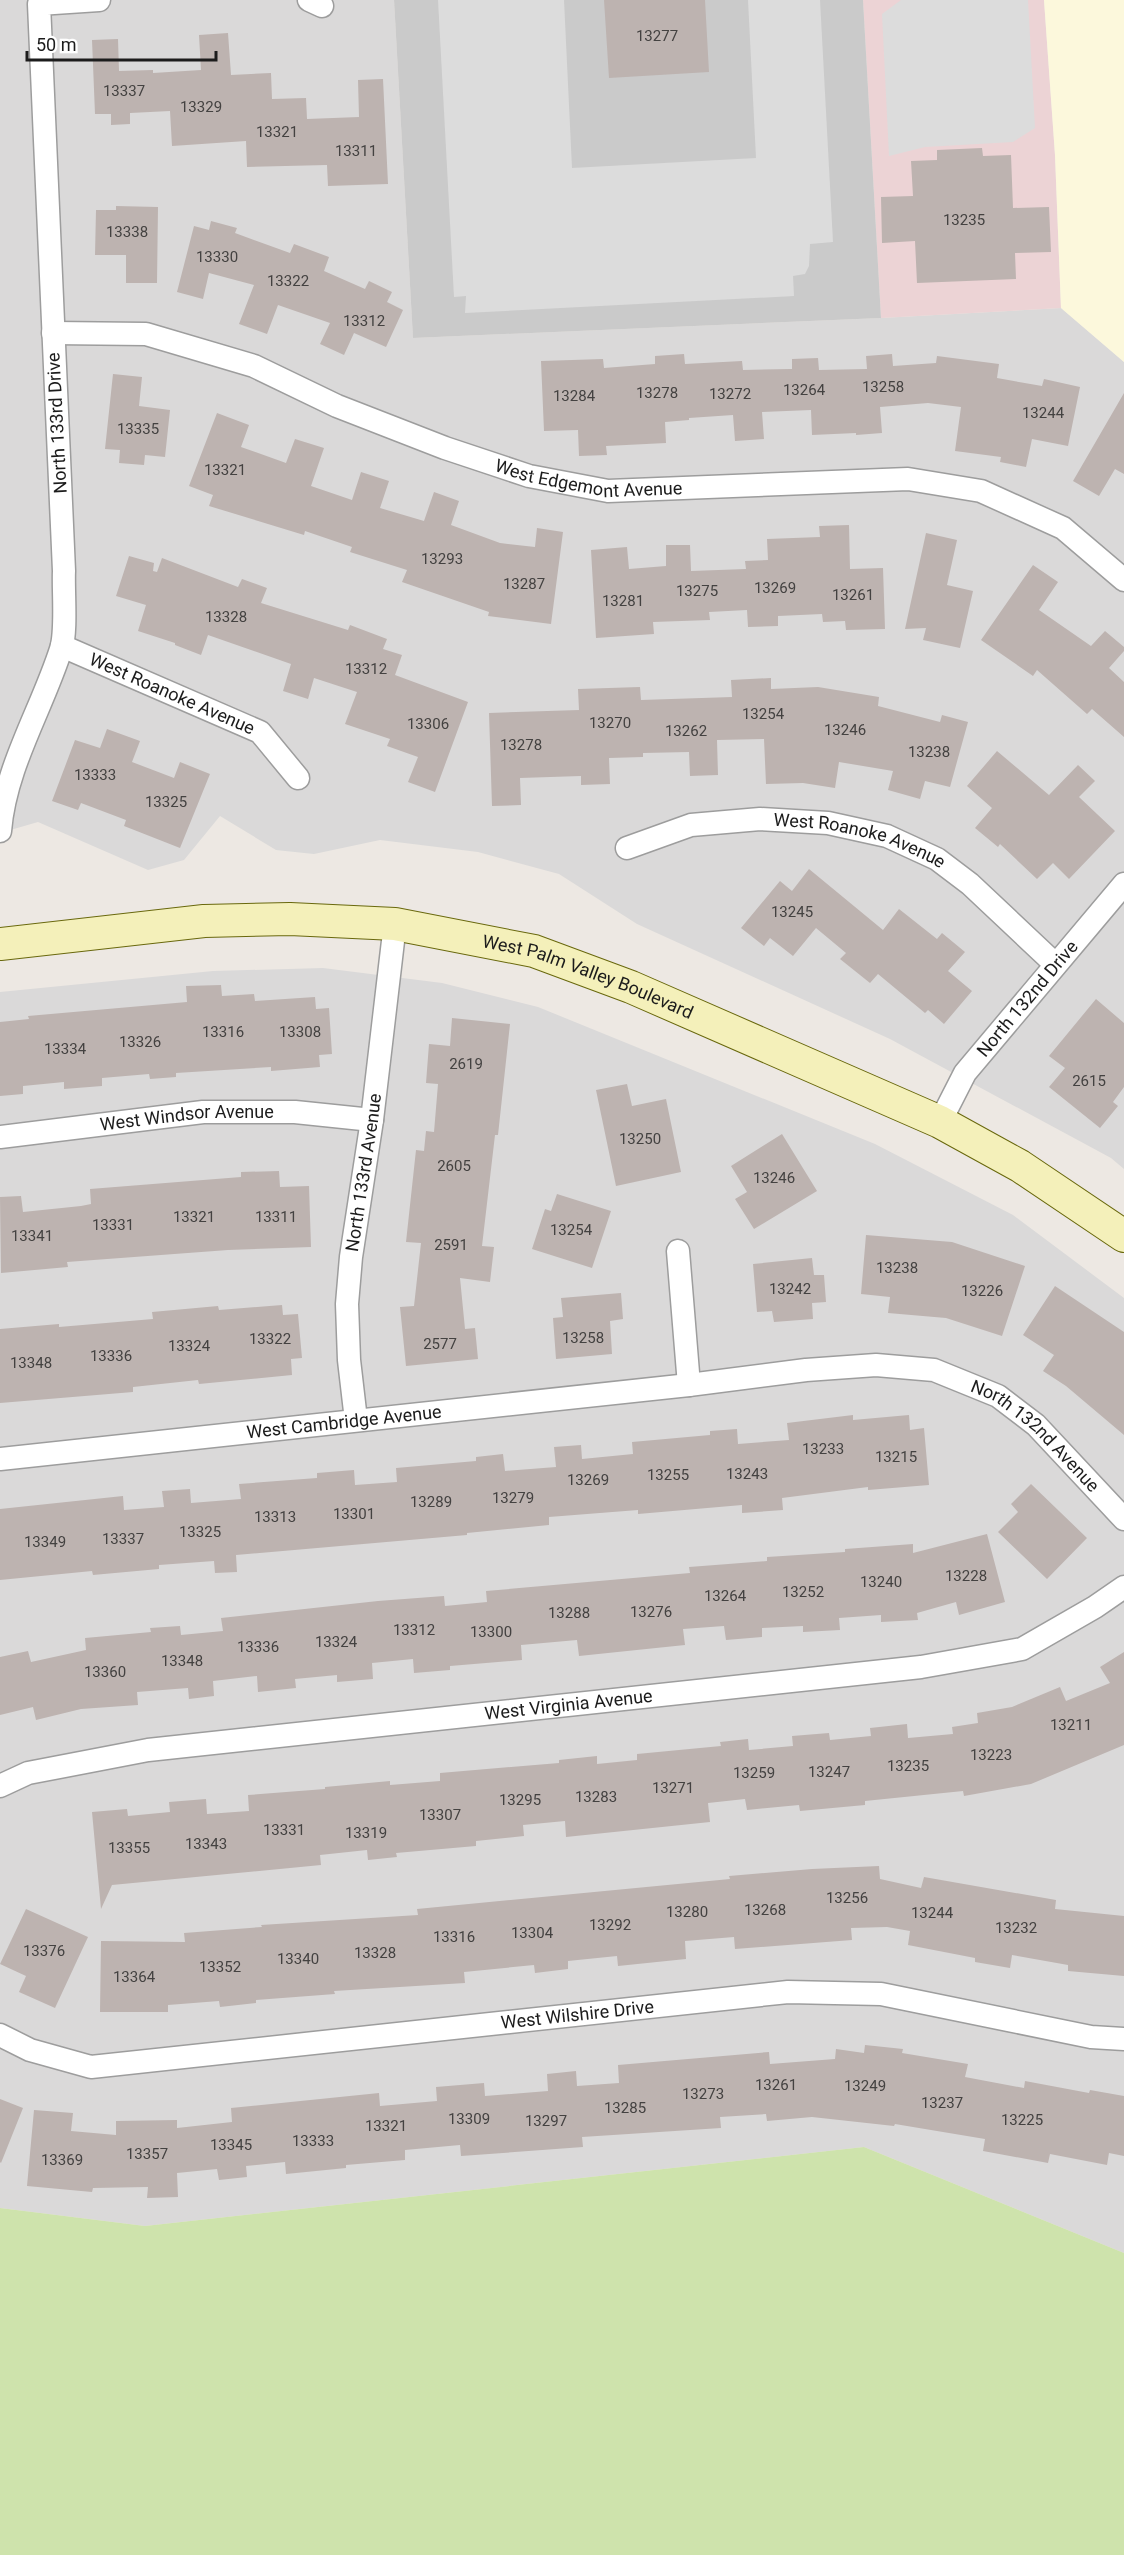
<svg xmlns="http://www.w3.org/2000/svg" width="1124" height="2555" font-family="Roboto,sans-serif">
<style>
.residential{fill:#dad9d9}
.commercial{fill:#ecd3d5}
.education{fill:#fcf8dc}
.religious{fill:#cacaca}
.grass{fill:#cee3ac}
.parking{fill:#dcdcdc}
.building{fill:#bdb3b0}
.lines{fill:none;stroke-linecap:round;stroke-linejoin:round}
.street-casing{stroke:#9d9d9d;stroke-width:25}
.secondary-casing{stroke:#69680d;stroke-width:34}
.street{stroke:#fff;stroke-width:22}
.secondary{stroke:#f4f0ba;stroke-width:32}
.labels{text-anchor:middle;stroke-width:5;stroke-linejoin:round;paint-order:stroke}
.number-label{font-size:15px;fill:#444241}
.street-label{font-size:18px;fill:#1c1c1c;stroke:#fff}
</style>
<rect width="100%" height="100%" fill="#ede8e3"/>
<path class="residential" d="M 0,0 L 394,0 L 413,338 L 881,318 L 1061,308 L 1124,362 L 1124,1169 L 1111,1158 L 890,1039 L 637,924 L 559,874 L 478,852 L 380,840 L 314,854 L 276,850 L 220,816 L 184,860 L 148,870 L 38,822 L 0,833 Z
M 323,968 L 442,983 L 538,1007 L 875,1144 L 1013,1215 L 1124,1298 L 1124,2253 L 864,2147 L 145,2226 L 0,2208 L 0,992 L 213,971 Z"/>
<path class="commercial" d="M 863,0 L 1044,0 L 1055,155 L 1061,308 L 881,318 Z"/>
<path class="education" d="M 1044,0 L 1124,0 L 1124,362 L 1061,308 L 1055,155 Z"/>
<path class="religious" d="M 394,0 L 863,0 L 881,318 L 413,338 Z"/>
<path class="grass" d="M 864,2147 L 1124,2253 L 1124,2555 L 0,2555 L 0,2208 L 145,2226 Z"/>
<path class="parking" d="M 438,0 L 564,0 L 572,168 L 756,158 L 748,0 L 820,0 L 833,242 L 810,244 L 809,266 L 805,274 L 793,276 L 794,296 L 465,313 L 466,296 L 454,297 Z
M 901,0 L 1028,0 L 1035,128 L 1013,142 L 925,147 L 889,156 L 882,14 Z"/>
<path class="building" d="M 604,0 L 705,0 L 709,72 L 609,78 Z
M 228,33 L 231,75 L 271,73 L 272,99 L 306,98 L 307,119 L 359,117 L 358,80 L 383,79 L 388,184 L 328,186 L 327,165 L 247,167 L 246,141 L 172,146 L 170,111 L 130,113 L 130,124 L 111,125 L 111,114 L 95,114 L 92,40 L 118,39 L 119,71 L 153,70 L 153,73 L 201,70 L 199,35 Z
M 982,148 L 983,156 L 1011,155 L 1013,208 L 1049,207 L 1051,252 L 1015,253 L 1016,279 L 917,283 L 915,241 L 882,243 L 881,197 L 913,196 L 911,161 L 937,160 L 937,150 Z
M 116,206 L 158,207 L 157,283 L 126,283 L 126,255 L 95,255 L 96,210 L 116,210 Z
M 211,221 L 237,228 L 235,233 L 290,253 L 294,244 L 329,257 L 324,271 L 365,289 L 369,281 L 392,292 L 387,302 L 403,310 L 386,347 L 354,333 L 344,355 L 320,344 L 330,323 L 278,305 L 267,334 L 239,324 L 254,285 L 209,273 L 203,299 L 177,292 L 194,226 L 209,230 Z
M 684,354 L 685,364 L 742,361 L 743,370 L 792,369 L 792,359 L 818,358 L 819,370 L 867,369 L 866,356 L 892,354 L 893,366 L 936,363 L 937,356 L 999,364 L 997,378 L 1042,386 L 1044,379 L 1080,387 L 1068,446 L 1032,439 L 1026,467 L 1000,462 L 1001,457 L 955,451 L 961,407 L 928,403 L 880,407 L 882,433 L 856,435 L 856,433 L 812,435 L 811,410 L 762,412 L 764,439 L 735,441 L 733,415 L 689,418 L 689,420 L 665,422 L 666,443 L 606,446 L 607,455 L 579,456 L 578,430 L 544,431 L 541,361 L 603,359 L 604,368 L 655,364 L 655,356 Z
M 113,374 L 142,377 L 139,406 L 170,410 L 165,457 L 145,455 L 144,465 L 119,463 L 120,450 L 105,449 Z
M 1124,393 L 1124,474 L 1115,469 L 1099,496 L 1073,481 Z
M 217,413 L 249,425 L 241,447 L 286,463 L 295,439 L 324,448 L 311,486 L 352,500 L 361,472 L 389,481 L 380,508 L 424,521 L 434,492 L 459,501 L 451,525 L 500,543 L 535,547 L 537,528 L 563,532 L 551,624 L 488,616 L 489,612 L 402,582 L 407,570 L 350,552 L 352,547 L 305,531 L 304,535 L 209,506 L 213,495 L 189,486 Z
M 849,525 L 850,569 L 883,568 L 885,629 L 846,630 L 845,621 L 823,622 L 822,614 L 778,616 L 778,626 L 748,627 L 747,610 L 709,612 L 710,620 L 653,622 L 654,634 L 596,638 L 591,550 L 627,547 L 629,569 L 666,566 L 666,545 L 690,545 L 691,571 L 746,569 L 745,561 L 768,560 L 767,539 L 820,537 L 819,526 Z
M 926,533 L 957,540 L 947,585 L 973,591 L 960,648 L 923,640 L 926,628 L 905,629 Z
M 129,556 L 154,563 L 153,571 L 157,572 L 162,558 L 238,587 L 242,579 L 267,588 L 261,603 L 348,630 L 350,625 L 387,639 L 383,649 L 402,655 L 395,675 L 468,702 L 435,792 L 408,782 L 418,757 L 387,746 L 390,739 L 345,724 L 357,692 L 314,678 L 308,699 L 283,691 L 291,664 L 208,635 L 201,655 L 175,645 L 175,643 L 138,631 L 146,605 L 116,596 Z
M 1033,565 L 1058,582 L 1039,610 L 1091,646 L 1105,631 L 1124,647 L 1124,651 L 1109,668 L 1124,682 L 1124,737 L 1092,709 L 1087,714 L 1037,670 L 1033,676 L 981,640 Z
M 771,678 L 771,689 L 818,687 L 879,697 L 878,706 L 940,722 L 942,715 L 968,722 L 950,787 L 925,781 L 920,799 L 888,790 L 893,771 L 839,762 L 835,788 L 803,783 L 766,784 L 764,739 L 717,740 L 718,775 L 690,776 L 689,752 L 643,753 L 643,757 L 609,758 L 610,784 L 581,785 L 581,776 L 520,778 L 521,805 L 492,806 L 489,713 L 579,710 L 578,689 L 640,687 L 641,700 L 732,697 L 731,680 Z
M 107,729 L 140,741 L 132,762 L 174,778 L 180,762 L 210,774 L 180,848 L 124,826 L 126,820 L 81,803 L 78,810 L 52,801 L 75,740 L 100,748 Z
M 997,751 L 1049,795 L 1078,765 L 1095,781 L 1079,797 L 1115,831 L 1069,879 L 1053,863 L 1037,879 L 1000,844 L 998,847 L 975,828 L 992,808 L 967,786 Z
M 809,869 L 883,930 L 899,909 L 937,939 L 942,933 L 965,952 L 948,971 L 972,991 L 944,1024 L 928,1010 L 925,1013 L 878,974 L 870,983 L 840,959 L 846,953 L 816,928 L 793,956 L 770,938 L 764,946 L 741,928 L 780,881 L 792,891 Z
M 221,985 L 222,996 L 254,994 L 255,1001 L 315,997 L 316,1009 L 329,1008 L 332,1054 L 319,1055 L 320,1067 L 271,1071 L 271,1067 L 176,1073 L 176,1077 L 150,1079 L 149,1074 L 102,1078 L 102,1086 L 64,1089 L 64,1082 L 23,1086 L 23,1094 L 0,1096 L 0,1022 L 29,1019 L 28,1016 L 187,1002 L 186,986 Z
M 1096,999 L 1124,1023 L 1124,1087 L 1113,1102 L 1118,1106 L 1100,1128 L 1049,1087 L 1065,1068 L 1049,1056 Z
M 452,1018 L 510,1024 L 498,1135 L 495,1135 L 482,1246 L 494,1247 L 490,1282 L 460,1278 L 465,1329 L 475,1328 L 478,1359 L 406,1366 L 400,1307 L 414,1306 L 421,1243 L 406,1242 L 416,1150 L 424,1151 L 426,1131 L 434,1132 L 438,1084 L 426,1083 L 429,1044 L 450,1046 Z
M 627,1084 L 632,1106 L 666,1099 L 681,1172 L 616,1186 L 596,1090 Z
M 782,1134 L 817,1191 L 754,1229 L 735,1199 L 747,1192 L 731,1166 Z
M 279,1171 L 280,1187 L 309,1186 L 311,1247 L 228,1250 L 67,1262 L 68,1267 L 1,1273 L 0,1197 L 21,1196 L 23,1212 L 81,1206 L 91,1204 L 90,1189 L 241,1177 L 241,1172 Z
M 557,1194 L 611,1211 L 592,1268 L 532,1249 L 545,1209 L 551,1211 Z
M 866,1235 L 952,1242 L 1025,1266 L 1002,1336 L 946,1318 L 888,1313 L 890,1297 L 861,1294 Z
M 812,1258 L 814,1275 L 824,1275 L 826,1302 L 812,1303 L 813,1319 L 774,1322 L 772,1311 L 757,1312 L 753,1264 Z
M 1055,1286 L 1124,1332 L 1124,1435 L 1066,1386 L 1043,1371 L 1054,1355 L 1023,1335 Z
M 621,1293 L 623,1319 L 610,1321 L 612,1354 L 556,1359 L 553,1318 L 563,1317 L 561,1298 Z
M 282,1305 L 283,1315 L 298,1314 L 302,1358 L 291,1359 L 292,1375 L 199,1384 L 198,1380 L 133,1387 L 133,1392 L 0,1403 L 0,1329 L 59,1324 L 59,1327 L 153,1319 L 152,1312 L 218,1306 L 219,1310 Z
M 853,1415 L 853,1420 L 909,1415 L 910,1430 L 924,1428 L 929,1485 L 868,1490 L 868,1487 L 782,1498 L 783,1510 L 742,1513 L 742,1505 L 638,1514 L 638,1510 L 549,1517 L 549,1525 L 467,1533 L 467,1535 L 236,1555 L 237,1572 L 215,1573 L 214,1561 L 159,1565 L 159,1569 L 93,1575 L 92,1571 L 0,1580 L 0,1509 L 123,1496 L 124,1510 L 164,1507 L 162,1491 L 190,1489 L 191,1503 L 241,1499 L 239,1484 L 317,1478 L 317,1473 L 354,1470 L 355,1485 L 397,1482 L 396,1468 L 476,1461 L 476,1457 L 503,1454 L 505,1471 L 556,1467 L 554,1447 L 581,1445 L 582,1459 L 633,1454 L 632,1442 L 710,1435 L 710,1431 L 737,1429 L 738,1444 L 789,1440 L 787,1423 Z
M 1031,1484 L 1087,1538 L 1047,1579 L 998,1532 L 1018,1512 L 1011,1504 Z
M 987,1534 L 1005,1602 L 959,1615 L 956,1602 L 917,1613 L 918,1620 L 881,1622 L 881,1615 L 839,1618 L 840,1630 L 803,1632 L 803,1626 L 762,1628 L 762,1637 L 726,1640 L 724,1626 L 683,1629 L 685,1645 L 579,1656 L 577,1640 L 521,1645 L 522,1660 L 450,1666 L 450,1670 L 414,1673 L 413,1659 L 372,1663 L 373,1679 L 337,1682 L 337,1675 L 295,1679 L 296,1688 L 258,1692 L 257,1676 L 213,1681 L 214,1696 L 189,1699 L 188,1688 L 137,1692 L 138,1705 L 81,1709 L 36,1720 L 33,1707 L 0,1715 L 0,1657 L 28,1651 L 31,1662 L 86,1650 L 85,1638 L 151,1632 L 150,1628 L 180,1626 L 181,1635 L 223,1631 L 221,1618 L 378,1601 L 444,1596 L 445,1606 L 487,1602 L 486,1591 L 690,1573 L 689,1567 L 767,1561 L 767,1557 L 845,1552 L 845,1549 L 913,1544 L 913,1553 Z
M 1124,1652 L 1124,1745 L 1031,1784 L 964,1796 L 963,1791 L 865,1801 L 865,1805 L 800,1811 L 799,1805 L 747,1810 L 745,1799 L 708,1803 L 710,1822 L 566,1837 L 565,1821 L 523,1825 L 524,1836 L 476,1841 L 476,1846 L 396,1853 L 397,1857 L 368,1860 L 367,1850 L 320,1855 L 321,1865 L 112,1885 L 101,1909 L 92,1812 L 127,1809 L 128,1816 L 170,1812 L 169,1802 L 206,1799 L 207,1814 L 249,1811 L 248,1795 L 325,1789 L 325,1787 L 390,1781 L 390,1785 L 440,1781 L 440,1773 L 559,1763 L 559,1760 L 597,1756 L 597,1764 L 637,1760 L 637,1754 L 721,1746 L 720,1742 L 748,1739 L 749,1750 L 793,1746 L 792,1736 L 829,1733 L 830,1740 L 871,1736 L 870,1728 L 907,1724 L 908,1738 L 953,1734 L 952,1727 L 978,1723 L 977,1713 L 1012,1707 L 1060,1687 L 1066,1701 L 1110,1683 L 1100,1667 Z
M 879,1866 L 880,1879 L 921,1888 L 924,1877 L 1056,1900 L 1055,1909 L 1124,1916 L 1124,1976 L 1068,1971 L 1068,1965 L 1012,1955 L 1010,1968 L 975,1962 L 975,1958 L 908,1945 L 910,1931 L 887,1927 L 851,1928 L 852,1940 L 735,1949 L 734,1937 L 685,1941 L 686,1959 L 618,1966 L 617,1956 L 568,1961 L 568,1969 L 535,1973 L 534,1965 L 464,1972 L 465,1983 L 334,1991 L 335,1994 L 256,2000 L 256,2003 L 220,2007 L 219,2001 L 168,2005 L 168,2012 L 100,2012 L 101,1941 L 185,1942 L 184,1933 L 262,1927 L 261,1925 L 418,1915 L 417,1909 L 730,1879 L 729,1876 L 812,1869 Z
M 26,1909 L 88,1937 L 55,2008 L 19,1992 L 26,1976 L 0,1964 Z
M 865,2045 L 903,2049 L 902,2053 L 968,2064 L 965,2077 L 1024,2088 L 1025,2081 L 1089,2093 L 1090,2090 L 1124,2096 L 1124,2156 L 1109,2153 L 1107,2165 L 1050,2154 L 1048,2163 L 983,2151 L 985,2139 L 895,2124 L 894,2126 L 812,2117 L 767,2121 L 766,2114 L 720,2117 L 721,2128 L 582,2137 L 583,2147 L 461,2156 L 460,2145 L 405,2150 L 405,2160 L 346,2165 L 346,2168 L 286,2174 L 285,2162 L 246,2166 L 247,2177 L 219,2180 L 217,2169 L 177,2173 L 178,2197 L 147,2198 L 148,2187 L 93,2188 L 92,2192 L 27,2186 L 34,2110 L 73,2113 L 71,2131 L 116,2135 L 116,2121 L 177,2120 L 177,2128 L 232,2122 L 231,2108 L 379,2093 L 380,2106 L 437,2101 L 436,2087 L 484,2083 L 485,2096 L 548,2091 L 547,2074 L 576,2071 L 577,2086 L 619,2083 L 618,2065 L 769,2052 L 770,2064 L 835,2059 L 836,2049 L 864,2053 Z
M 0,2099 L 23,2108 L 1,2163 L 0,2162 Z"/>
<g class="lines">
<g class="street-casing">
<g id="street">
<path d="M 309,0 L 322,6"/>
<path id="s1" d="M 53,333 L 146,334 L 254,366 L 337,406 L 445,448 L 529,476 L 608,491 L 908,479 L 981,491 L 1063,528 L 1124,580"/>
<path id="s2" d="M 62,646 L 260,732 L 298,778"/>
<path d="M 0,831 C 5,767 42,709 61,649 C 67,631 63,591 64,571 L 39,4 L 99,0"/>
<path id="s3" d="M 627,848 L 691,825 L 760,819 L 828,823 L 887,836 L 937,859 L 970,884 L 1055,964"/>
<path id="s4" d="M 940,1122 L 965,1073 L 1124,884"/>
<path id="s5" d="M 0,1137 L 203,1112 L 295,1112 L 372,1120"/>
<path d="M 678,1251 L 689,1385"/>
<path id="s6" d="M 356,1420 L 349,1360 L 347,1304 L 351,1257 L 372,1120 L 395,924"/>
<path id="s7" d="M 0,1459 L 689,1385 L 806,1370 L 876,1365 L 934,1370 L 998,1396 L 1036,1425 L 1124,1519"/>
<path id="s8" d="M 0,1786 L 28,1773 L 148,1750 L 921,1667 L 1022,1649 L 1095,1607 L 1124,1587"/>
<path id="s9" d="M 0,2035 L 30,2050 L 91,2067 L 788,1992 L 881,1994 L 1091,2037 L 1124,2039"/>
</g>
</g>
<g class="secondary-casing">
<g id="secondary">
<path id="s10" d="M 0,944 L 204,921 L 290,919 L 395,924 L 534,951 L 631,987 L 940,1122 L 1020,1166 L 1124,1236"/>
</g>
</g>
<use href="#street" class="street"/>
<use href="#secondary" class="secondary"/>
</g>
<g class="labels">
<g class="number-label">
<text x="657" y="41">13277</text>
<text x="124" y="96">13337</text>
<text x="201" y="112">13329</text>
<text x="277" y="137">13321</text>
<text x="356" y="156">13311</text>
<text x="964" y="225">13235</text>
<text x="127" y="237">13338</text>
<text x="217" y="262">13330</text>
<text x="288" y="286">13322</text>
<text x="364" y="326">13312</text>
<text x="883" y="392">13258</text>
<text x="804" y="395">13264</text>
<text x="657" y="398">13278</text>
<text x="730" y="399">13272</text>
<text x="574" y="401">13284</text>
<text x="1043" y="418">13244</text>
<text x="138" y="434">13335</text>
<text x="225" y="475">13321</text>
<text x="442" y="564">13293</text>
<text x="524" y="589">13287</text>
<text x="775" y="593">13269</text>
<text x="697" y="596">13275</text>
<text x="853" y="600">13261</text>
<text x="623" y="606">13281</text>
<text x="226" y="622">13328</text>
<text x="366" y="674">13312</text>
<text x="763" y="719">13254</text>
<text x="610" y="728">13270</text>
<text x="428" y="729">13306</text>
<text x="845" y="735">13246</text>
<text x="686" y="736">13262</text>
<text x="521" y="750">13278</text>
<text x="929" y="757">13238</text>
<text x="95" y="780">13333</text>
<text x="166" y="807">13325</text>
<text x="792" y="917">13245</text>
<text x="223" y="1037">13316</text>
<text x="300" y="1037">13308</text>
<text x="140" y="1047">13326</text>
<text x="65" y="1054">13334</text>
<text x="466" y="1069">2619</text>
<text x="1089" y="1086">2615</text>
<text x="640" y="1144">13250</text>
<text x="454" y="1171">2605</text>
<text x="774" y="1183">13246</text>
<text x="194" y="1222">13321</text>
<text x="276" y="1222">13311</text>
<text x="113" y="1230">13331</text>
<text x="571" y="1235">13254</text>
<text x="32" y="1241">13341</text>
<text x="451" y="1250">2591</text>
<text x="897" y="1273">13238</text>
<text x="790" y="1294">13242</text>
<text x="982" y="1296">13226</text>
<text x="583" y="1343">13258</text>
<text x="270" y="1344">13322</text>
<text x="440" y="1349">2577</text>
<text x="189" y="1351">13324</text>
<text x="111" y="1361">13336</text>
<text x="31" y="1368">13348</text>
<text x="823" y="1454">13233</text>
<text x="896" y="1462">13215</text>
<text x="747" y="1479">13243</text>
<text x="668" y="1480">13255</text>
<text x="588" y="1485">13269</text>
<text x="513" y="1503">13279</text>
<text x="431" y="1507">13289</text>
<text x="354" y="1519">13301</text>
<text x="275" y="1522">13313</text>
<text x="200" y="1537">13325</text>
<text x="123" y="1544">13337</text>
<text x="45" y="1547">13349</text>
<text x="966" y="1581">13228</text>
<text x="881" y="1587">13240</text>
<text x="803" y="1597">13252</text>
<text x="725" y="1601">13264</text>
<text x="651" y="1617">13276</text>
<text x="569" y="1618">13288</text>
<text x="414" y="1635">13312</text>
<text x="491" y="1637">13300</text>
<text x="336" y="1647">13324</text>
<text x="258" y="1652">13336</text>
<text x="182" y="1666">13348</text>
<text x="105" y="1677">13360</text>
<text x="1071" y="1730">13211</text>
<text x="991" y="1760">13223</text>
<text x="908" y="1771">13235</text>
<text x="829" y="1777">13247</text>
<text x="754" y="1778">13259</text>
<text x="673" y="1793">13271</text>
<text x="596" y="1802">13283</text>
<text x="520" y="1805">13295</text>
<text x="440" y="1820">13307</text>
<text x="284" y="1835">13331</text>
<text x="366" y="1838">13319</text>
<text x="206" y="1849">13343</text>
<text x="129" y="1853">13355</text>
<text x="847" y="1903">13256</text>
<text x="765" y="1915">13268</text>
<text x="687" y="1917">13280</text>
<text x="932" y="1918">13244</text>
<text x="610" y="1930">13292</text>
<text x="1016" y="1933">13232</text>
<text x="532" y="1938">13304</text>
<text x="454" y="1942">13316</text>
<text x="44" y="1956">13376</text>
<text x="375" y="1958">13328</text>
<text x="298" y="1964">13340</text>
<text x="220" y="1972">13352</text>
<text x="134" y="1982">13364</text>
<text x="776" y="2090">13261</text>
<text x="865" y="2091">13249</text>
<text x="703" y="2099">13273</text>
<text x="942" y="2108">13237</text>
<text x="625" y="2113">13285</text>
<text x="469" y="2124">13309</text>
<text x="1022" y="2125">13225</text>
<text x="546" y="2126">13297</text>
<text x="386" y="2131">13321</text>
<text x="313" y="2146">13333</text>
<text x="231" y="2150">13345</text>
<text x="147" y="2159">13357</text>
<text x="62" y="2165">13369</text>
</g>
<g class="street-label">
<text transform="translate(57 423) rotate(-93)" y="6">North 133rd Drive</text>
<text dy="6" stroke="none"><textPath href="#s1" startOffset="562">West Edgemont Avenue</textPath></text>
<text dy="6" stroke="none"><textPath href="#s2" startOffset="120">West Roanoke Avenue</textPath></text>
<text dy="6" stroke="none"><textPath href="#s3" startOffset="240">West Roanoke Avenue</textPath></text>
<text dy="6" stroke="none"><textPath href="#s10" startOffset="597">West Palm Valley Boulevard</textPath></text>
<text dy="6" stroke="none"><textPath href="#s4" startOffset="152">North 132nd Drive</textPath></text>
<text dy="6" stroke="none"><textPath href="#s5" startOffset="188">West Windsor Avenue</textPath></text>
<text dy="6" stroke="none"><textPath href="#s6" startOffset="249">North 133rd Avenue</textPath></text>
<text dy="6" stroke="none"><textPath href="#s7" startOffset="346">West Cambridge Avenue</textPath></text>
<text dy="6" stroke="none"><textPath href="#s7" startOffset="1062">North 132nd Avenue</textPath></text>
<text dy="6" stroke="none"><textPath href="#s8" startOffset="576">West Virginia Avenue</textPath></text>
<text dy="6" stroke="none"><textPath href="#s9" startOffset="586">West Wilshire Drive</textPath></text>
</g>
</g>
<path d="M27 51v9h189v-9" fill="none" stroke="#1c1c1c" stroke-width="3"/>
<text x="36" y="51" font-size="18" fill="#1c1c1c" stroke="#ffffff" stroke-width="4.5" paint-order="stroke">50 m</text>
</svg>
